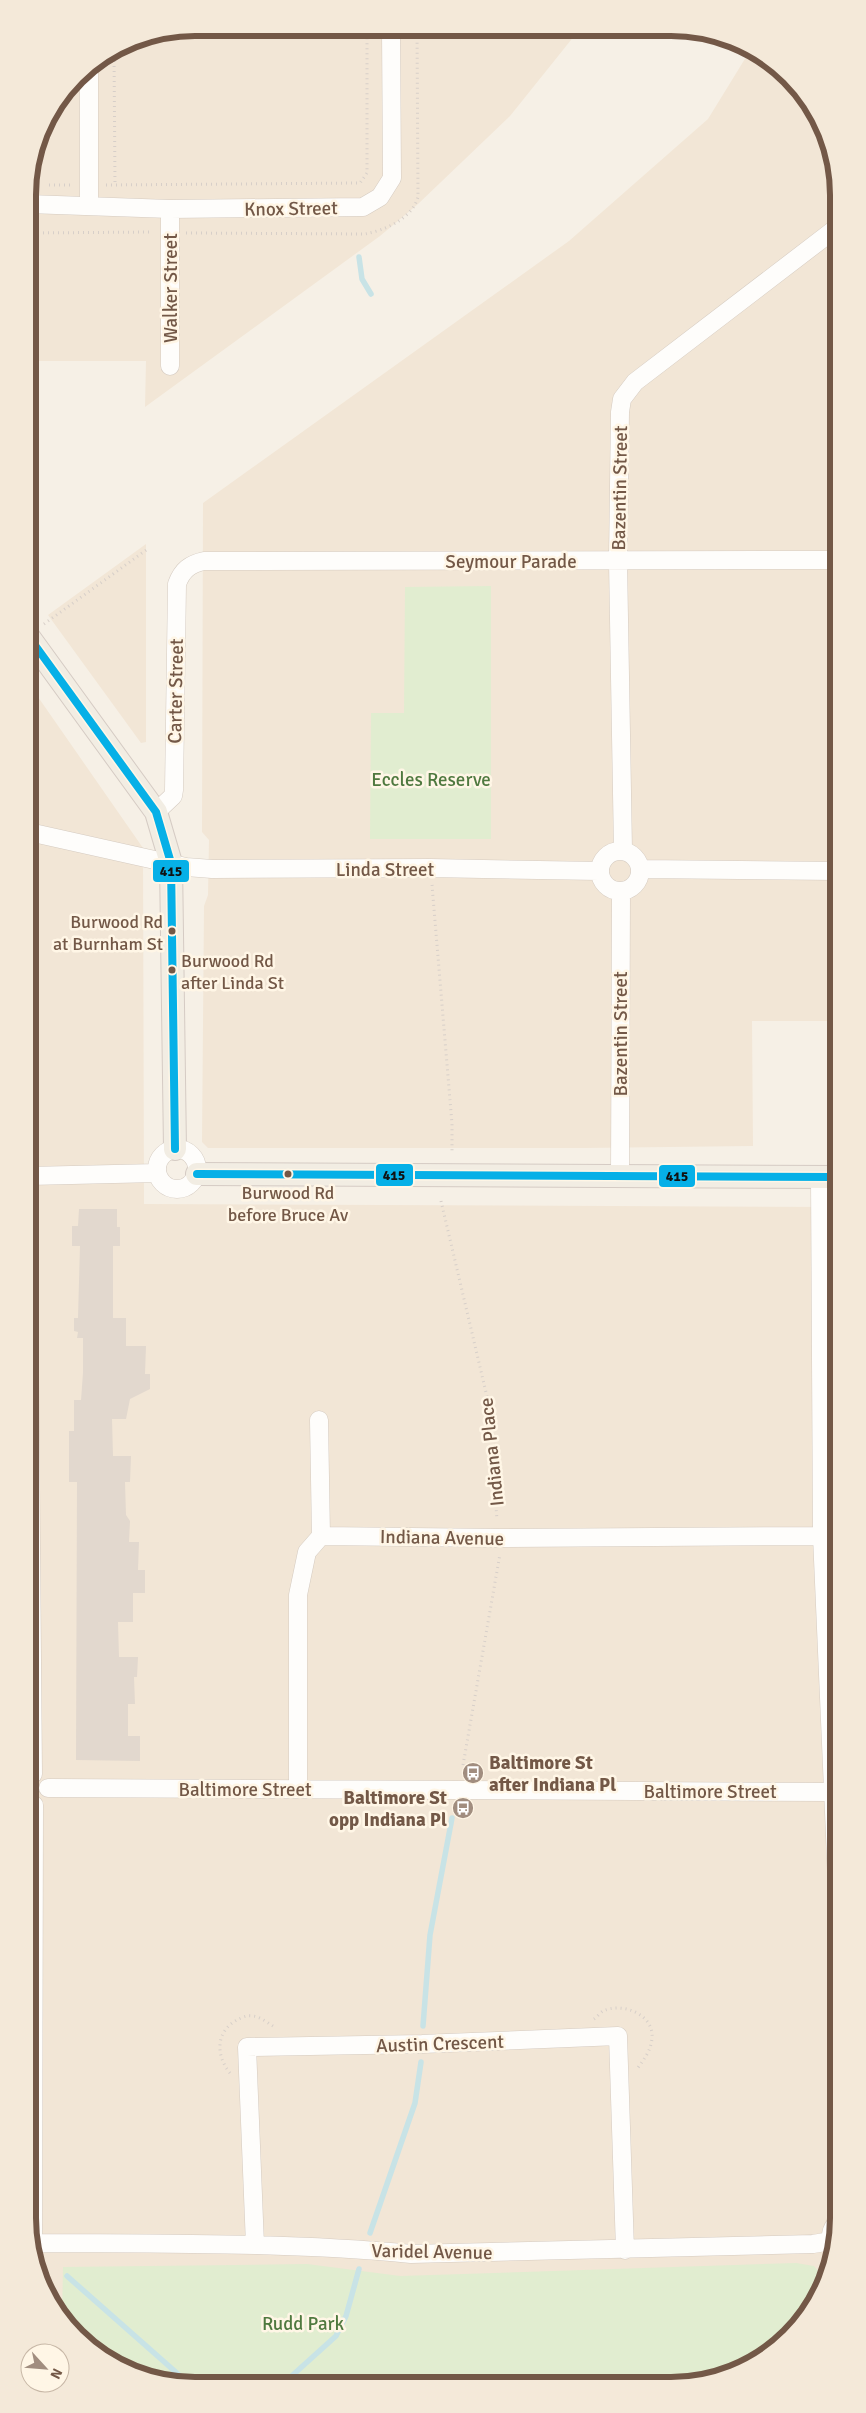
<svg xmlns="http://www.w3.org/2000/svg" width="866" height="2413" font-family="Signika,sans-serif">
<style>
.residential{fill:#f2e6d6}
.green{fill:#e1edd0}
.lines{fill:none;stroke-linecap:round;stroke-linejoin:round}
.stream{stroke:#c8e3e6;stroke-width:5.5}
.building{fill:#e2d8ce}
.minor-casing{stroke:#d5cbc1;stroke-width:19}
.major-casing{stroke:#d5cbc4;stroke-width:24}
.path{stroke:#d7cfc9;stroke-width:3;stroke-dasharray:1 4;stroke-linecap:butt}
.minor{stroke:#fefdfb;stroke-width:18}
.major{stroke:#f2ede3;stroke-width:22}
.bus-1-casing{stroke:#fff6e6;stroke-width:11}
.bus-1{stroke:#06b0e7;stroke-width:8}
.bus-dot{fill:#735847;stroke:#fff6e6;stroke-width:2}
.labels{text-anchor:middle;stroke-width:5;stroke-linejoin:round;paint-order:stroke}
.bus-label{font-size:18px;fill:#735847;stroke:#fff6e6;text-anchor:end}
.street-label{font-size:19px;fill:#735847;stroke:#fff6e6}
.park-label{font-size:19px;fill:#4f793f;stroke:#fff6e6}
.poi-label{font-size:19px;font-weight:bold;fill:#735847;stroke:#fff6e6;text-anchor:start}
.rim{fill:none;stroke:#735847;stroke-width:6}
.line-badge{stroke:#fff6e6;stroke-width:2}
.pale-badge-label{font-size:14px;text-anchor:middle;font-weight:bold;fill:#111}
</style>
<rect width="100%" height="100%" fill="#f6f0e6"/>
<path class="residential" d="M 195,28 L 579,30 L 510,116 L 418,204 L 380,236 L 145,407 L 146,361 L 28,361 L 28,184 L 45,121 L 84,69 L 131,40 Z
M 751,49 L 790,77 L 816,111 L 835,162 L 836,1021 L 752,1021 L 753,1146 L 585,1148 L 208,1148 L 202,1142 L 204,906 L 208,895 L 209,840 L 202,832 L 203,503 L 569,241 L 708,119 Z
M 146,544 L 146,742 L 141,743 L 48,615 Z
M 29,684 L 143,848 L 144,1204 L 837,1207 L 838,2229 L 826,2282 L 797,2328 L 755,2363 L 704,2382 L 163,2382 L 121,2368 L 77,2337 L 50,2302 L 31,2251 Z"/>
<path class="green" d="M 491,586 L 491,839 L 370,839 L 371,713 L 404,713 L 405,587 Z
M 796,2263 L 814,2266 L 819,2272 L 821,2289 L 797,2328 L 755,2363 L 704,2382 L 163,2382 L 121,2368 L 77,2337 L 62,2318 L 63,2267 L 307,2264 L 400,2276 Z"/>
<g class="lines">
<path class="stream" d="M 359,257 L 362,279 L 371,294
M 423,2026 L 430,1935 L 452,1818
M 370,2233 L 415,2103 L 421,2062
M 67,2276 L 187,2382
M 285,2382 L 336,2336 L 346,2316 L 359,2269"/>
</g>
<path class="building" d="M 79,1209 L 117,1209 L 117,1227 L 120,1227 L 120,1246 L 113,1246 L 113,1318 L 126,1318 L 126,1346 L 146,1346 L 145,1374 L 150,1374 L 150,1389 L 130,1399 L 126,1419 L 112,1419 L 113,1456 L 131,1456 L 130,1482 L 125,1482 L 126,1515 L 130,1521 L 129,1542 L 139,1542 L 138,1570 L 145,1570 L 145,1593 L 133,1593 L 133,1622 L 118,1622 L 119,1657 L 138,1657 L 137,1677 L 134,1677 L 135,1704 L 128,1704 L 128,1736 L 140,1736 L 140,1761 L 76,1760 L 77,1482 L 69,1482 L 69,1431 L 74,1431 L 74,1400 L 81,1400 L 83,1373 L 83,1338 L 77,1338 L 78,1332 L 74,1331 L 74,1318 L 78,1318 L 80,1246 L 72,1246 L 72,1226 L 78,1226 Z"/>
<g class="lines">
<g class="minor-casing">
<path id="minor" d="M 89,67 L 89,204
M 28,204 L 170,209 L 363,207 L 380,197 L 392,178 L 391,29
M 170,209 L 170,366
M 156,812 L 173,796 L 174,790 L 177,584 C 182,570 190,564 204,561 L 836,560
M 29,832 L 186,867 L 212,869 L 430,868 L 599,871
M 623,850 L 618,561 L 620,412 L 622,399 L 635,382 L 835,229
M600 871a20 20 0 1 1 40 0a20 20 0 1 1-40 0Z
M 641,869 L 836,871
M157 1169a20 20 0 1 1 40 0a20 20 0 1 1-40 0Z
M 29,1176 L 157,1173
M 620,1177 L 621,891
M 820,1178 L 822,1536 L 838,1904
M 29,1318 L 33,1774
M 319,1420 L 321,1536
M 48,1788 L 832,1792
M 298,1789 L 298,1595 L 307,1552 L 321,1536 L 499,1538 L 822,1536
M 33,2243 C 159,2244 286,2242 411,2254 L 813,2244 L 831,2241
M 255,2245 L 247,2047 L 422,2044 L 618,2036 L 625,2250
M 834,2247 C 829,2238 830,2229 838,2222
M 33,2258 L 34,1805"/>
</g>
<g class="major-casing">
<path id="major" d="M 29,637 L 156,812 L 171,863 L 175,1149
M 197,1174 L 837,1177"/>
</g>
<path class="path" d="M 114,51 L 115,185
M 49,185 L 72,185
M 106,185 L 360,183 L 367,173 L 367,29
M 28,233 L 152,232
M 186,233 L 365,234 C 385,230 412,219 418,197 L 417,29
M 44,624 L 149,548
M 432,885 L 452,1124 L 452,1153
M 441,1201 L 488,1401 L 497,1520
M 463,1765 L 500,1554
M 594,2019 C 597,2017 600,2013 603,2011 C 622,2002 654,2014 652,2038 C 651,2051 644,2059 637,2069
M 230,2073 C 216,2056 215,2032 237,2020 C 241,2018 246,2015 252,2016 C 260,2016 269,2024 276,2028"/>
<use href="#minor" class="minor"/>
<use href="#major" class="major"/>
<g class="bus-1-casing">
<path id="bus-1" d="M 29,637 L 156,812 L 171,863 L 175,1149
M 197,1174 L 837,1177"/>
</g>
<use href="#bus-1" class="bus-1"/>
</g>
<defs>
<g id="bus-disc" transform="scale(1.125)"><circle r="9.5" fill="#a18d7f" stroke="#fff6e6"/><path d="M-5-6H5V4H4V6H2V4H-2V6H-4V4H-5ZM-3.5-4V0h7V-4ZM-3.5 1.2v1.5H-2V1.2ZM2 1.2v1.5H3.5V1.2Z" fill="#fff"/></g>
</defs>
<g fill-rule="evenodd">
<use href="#bus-disc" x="473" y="1773"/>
<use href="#bus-disc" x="463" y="1808"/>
</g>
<g class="bus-dot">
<circle cx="172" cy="931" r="4.5"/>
<circle cx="172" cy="970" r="4.5"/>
<circle cx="288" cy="1174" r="4.5"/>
</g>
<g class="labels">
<g class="bus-label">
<text x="163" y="928">Burwood Rd<tspan x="163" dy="22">at Burnham St</tspan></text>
<text x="181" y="967" text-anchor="start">Burwood Rd<tspan x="181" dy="22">after Linda St</tspan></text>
<text x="288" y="1199" text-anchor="middle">Burwood Rd<tspan x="288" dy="22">before Bruce Av</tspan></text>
</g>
<g class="street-label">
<text transform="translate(291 208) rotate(-1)" y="7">Knox Street</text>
<text transform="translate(170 288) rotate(-90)" y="7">Walker Street</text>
<text transform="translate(619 488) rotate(-89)" y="7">Bazentin Street</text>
<text x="511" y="568">Seymour Parade</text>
<text transform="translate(175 691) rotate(-89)" y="7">Carter Street</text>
<text x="385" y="876">Linda Street</text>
<text transform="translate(620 1034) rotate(-90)" y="7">Bazentin Street</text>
<text transform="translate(491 1452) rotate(-96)" y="7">Indiana Place</text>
<text transform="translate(442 1537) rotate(1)" y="7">Indiana Avenue</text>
<text x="245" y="1796">Baltimore Street</text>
<text x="710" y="1798">Baltimore Street</text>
<text transform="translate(440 2043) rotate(-2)" y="7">Austin Crescent</text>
<text transform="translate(432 2251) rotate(1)" y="7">Varidel Avenue</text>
</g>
<g class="park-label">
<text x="431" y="786">Eccles Reserve</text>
<text x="303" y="2330">Rudd Park</text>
</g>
<g class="poi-label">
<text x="489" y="1769">Baltimore St<tspan x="489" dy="22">after Indiana Pl</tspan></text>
<text x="447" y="1804" text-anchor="end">Baltimore St<tspan x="447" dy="22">opp Indiana Pl</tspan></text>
</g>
</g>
<path d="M0 0H866V2413H0ZM195 36H671A159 159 0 0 1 830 195V2218A159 159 0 0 1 671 2377H195A159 159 0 0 1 36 2218V195A159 159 0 0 1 195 36Z" fill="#f4e9d9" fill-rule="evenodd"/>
<path class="rim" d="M195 36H671A159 159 0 0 1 830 195V2218A159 159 0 0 1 671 2377H195A159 159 0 0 1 36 2218V195A159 159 0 0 1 195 36Z"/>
<g class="line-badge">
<rect x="152" y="859" width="38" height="24" rx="5" fill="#06b0e7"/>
<rect x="375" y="1163" width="39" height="24" rx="5" fill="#06b0e7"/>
<rect x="658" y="1164" width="38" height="24" rx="5" fill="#06b0e7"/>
</g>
<g class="pale-badge-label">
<text x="171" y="876">415</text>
<text x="394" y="1180">415</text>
<text x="677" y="1181">415</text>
</g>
<g transform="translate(45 2368) rotate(116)"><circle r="24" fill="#fff6e6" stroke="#c7b7a6"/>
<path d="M0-4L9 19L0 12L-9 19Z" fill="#a18d7f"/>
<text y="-8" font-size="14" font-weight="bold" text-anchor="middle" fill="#735847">N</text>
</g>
</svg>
